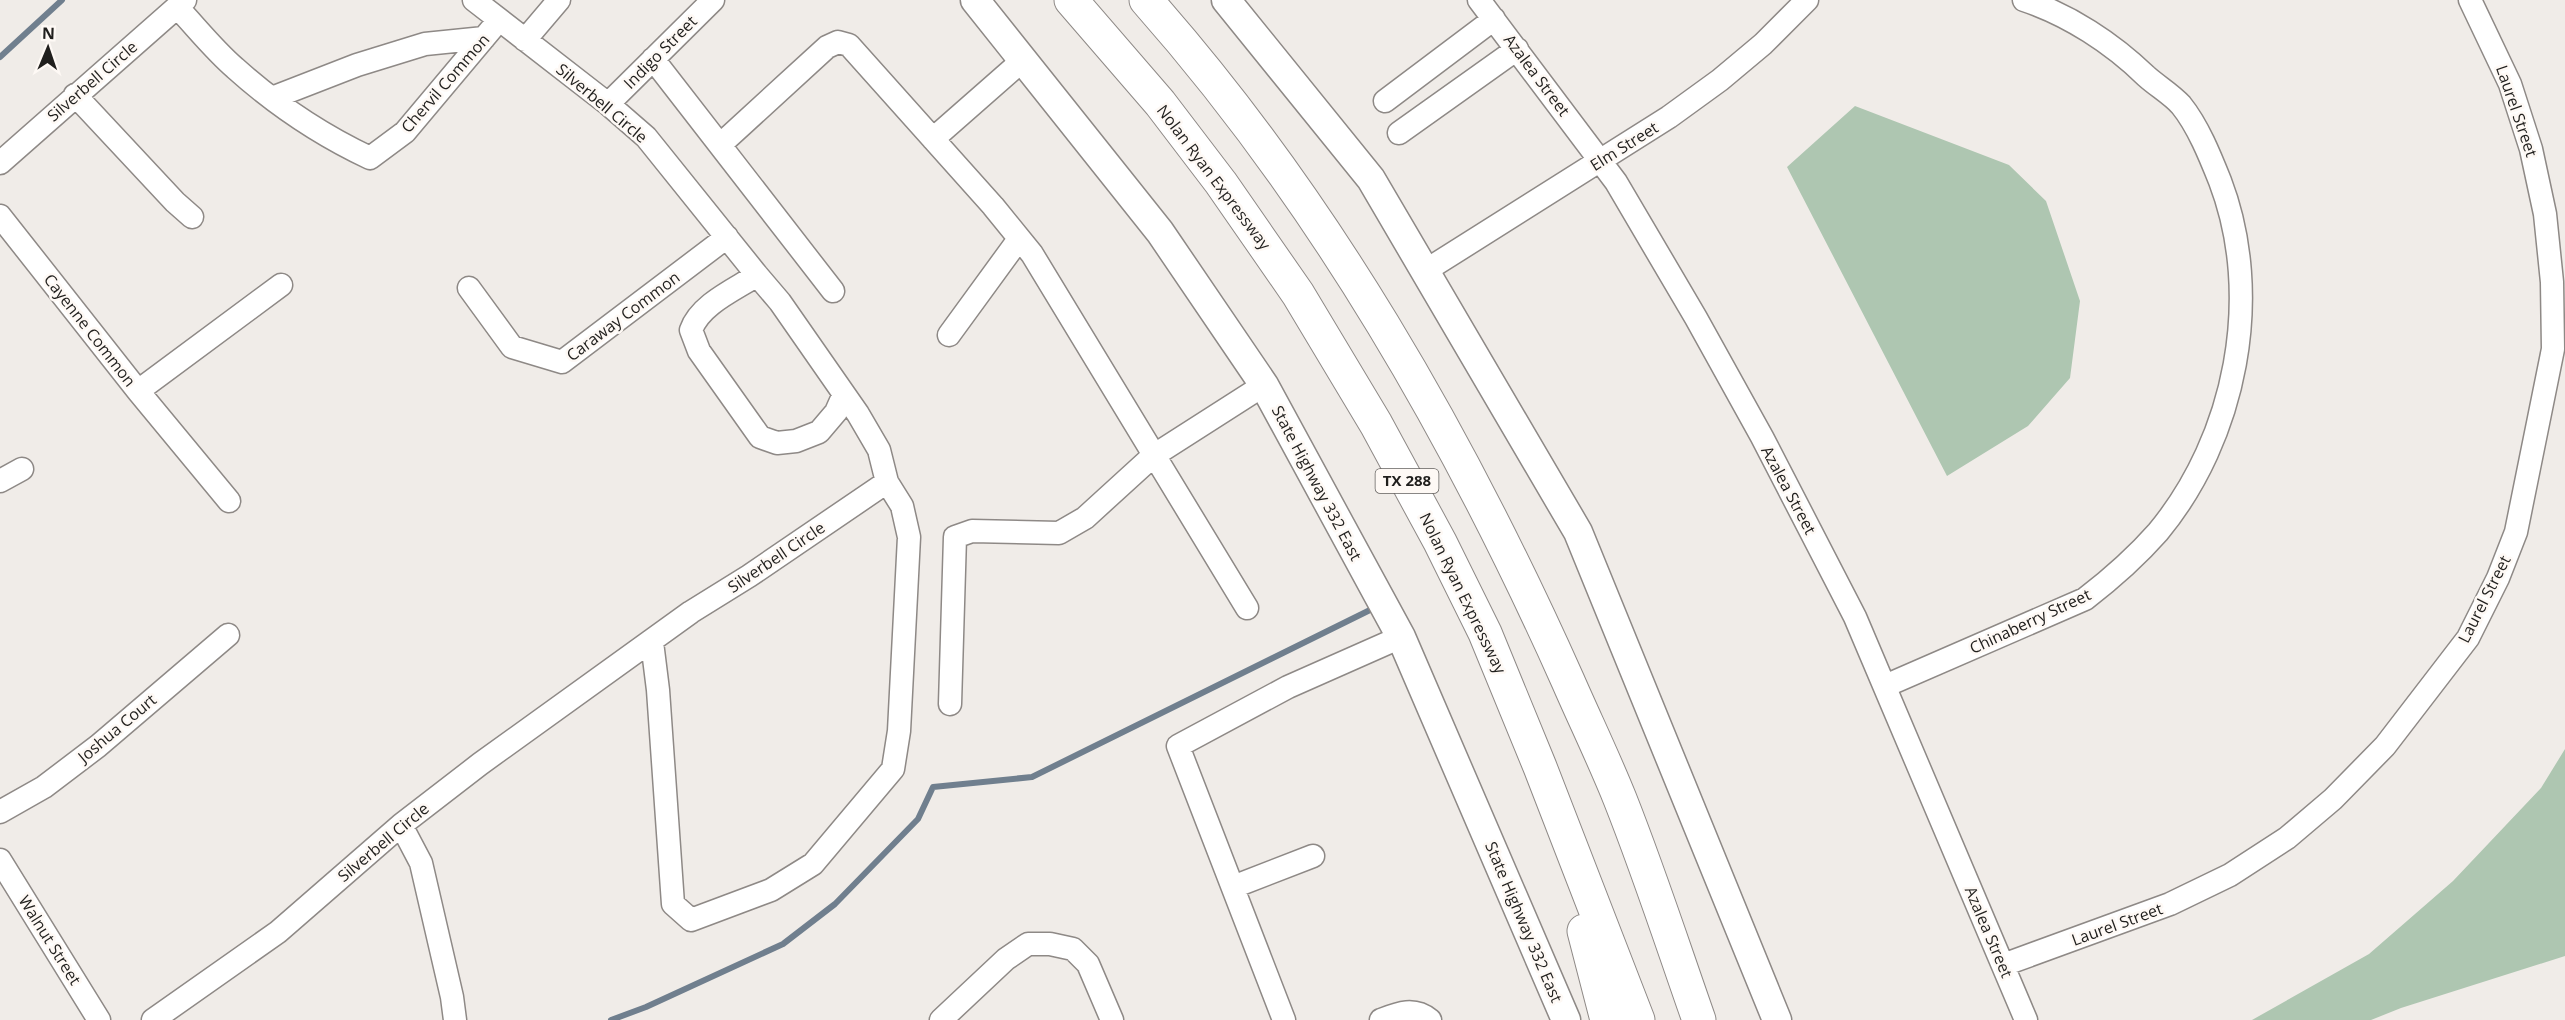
<svg xmlns="http://www.w3.org/2000/svg" width="2565" height="1020" font-family="'Open Sans',sans-serif">
<style>
.forest{fill:#aec6b1}
.lines{fill:none;stroke-linecap:round;stroke-linejoin:round}
.stream{stroke:#707f8e;stroke-width:6}
.minor-casing{stroke:#8e8986;stroke-width:25}
.major-casing{stroke:#8e8986;stroke-width:31}
.highway-casing{stroke:#8e8986;stroke-width:35}
.minor{stroke:#fff;stroke-width:22}
.major{stroke:#fff;stroke-width:28}
.highway{stroke:#fff;stroke-width:33}
.labels{text-anchor:middle;stroke-width:5;stroke-linejoin:round;paint-order:stroke}
.shield{fill:#fef9f5;stroke:#63605e;stroke-width:1.5}
.shield-label{font-size:15px;font-weight:bold;fill:#201f1d}
.street-label{font-size:16px;fill:#201f1d;stroke:#fef9f5}
</style>
<rect width="100%" height="100%" fill="#f0ece8"/>
<path class="forest" d="M 1855,106 L 2009,165 L 2046,201 L 2080,301 L 2070,378 L 2028,426 L 1947,476 L 1787,167 Z
M 2565,749 L 2565,956 L 2401,1008 L 2371,1020 L 2252,1020 L 2369,954 L 2453,881 L 2541,788 Z"/>
<g class="lines">
<path class="stream" d="M 0,57 L 62,0
M 611,1020 L 646,1007 L 783,944 L 835,904 L 918,819 L 933,787 L 1032,777 L 1370,610"/>
<g class="minor-casing">
<path id="minor" d="M 474,0 L 608,104 L 646,137 L 757,275 L 780,302 L 858,414 L 879,450 L 887,482 L 902,506 L 909,537 L 899,731 L 893,769 L 813,864 L 771,890 L 691,920 L 673,904 L 658,690 L 652,642
M 1479,0 L 1616,182 L 1696,318 L 1762,437 L 1855,617 L 2026,1020
M 177,7 C 196,27 214,50 235,68 C 275,104 321,135 370,158 L 405,132 L 499,20
M 525,40 L 559,0
M 653,59 L 833,291
M 75,95 L 175,202 L 192,217
M 272,98 L 357,65 L 425,44 L 484,38
M 1385,101 L 1494,19
M 608,104 L 713,0
M 1399,133 L 1517,49
M 933,139 L 1023,60
M 720,145 L 827,47 L 838,42 L 849,45 L 993,206 L 1032,254 L 1247,608
M 0,163 L 185,0
M 0,216 L 138,391 L 281,285
M 1425,271 L 1669,117 L 1720,80 L 1763,44 L 1807,0
M 757,275 C 736,289 700,304 691,330 L 699,351 L 760,437 L 777,443 L 796,441 L 819,432 L 836,412 L 844,394
M 469,288 L 512,347 L 562,362 L 727,237
M 949,335 L 1019,239
M 138,391 L 229,501
M 0,481 L 22,469
M 1885,686 L 2085,599 C 2111,579 2136,557 2158,532 C 2236,438 2264,296 2220,181 C 2210,156 2198,126 2181,105 C 2171,94 2157,86 2146,76 C 2112,43 2069,15 2024,0
M 950,704 L 955,537 L 972,531 L 1059,533 L 1085,518 L 1153,456 L 1264,385
M 0,812 L 44,787 L 98,746 L 228,635
M 401,825 L 421,863 L 452,997 L 455,1020
M 0,860 L 99,1020
M 1233,887 L 1313,856
M 2003,965 L 2170,904 L 2230,875 L 2287,838 L 2333,799 L 2385,746 L 2468,638 L 2498,578 L 2516,532 L 2553,349 L 2552,282 L 2545,214 L 2531,149 L 2510,84 L 2470,0
M 153,1020 L 278,932 L 401,825 L 480,764 L 691,612 L 749,576 L 887,482
M 941,1020 L 1006,959 L 1028,944 L 1050,944 L 1073,949 L 1088,964 L 1112,1020
M 1284,1020 L 1178,746 L 1288,687 L 1401,637
M 1381,1020 C 1399,1013 1414,1007 1430,1020"/>
</g>
<g class="major-casing">
<path id="major" d="M 975,0 L 1160,232 L 1264,385 L 1401,637 L 1566,1020
M 1226,0 L 1371,179 L 1578,532 L 1777,1020"/>
</g>
<g class="highway-casing">
<path id="highway" d="M 1071,0 L 1160,103 L 1221,183 L 1298,294 L 1376,424 L 1440,542 L 1485,633 L 1540,767 L 1638,1020
M 1146,0 C 1324,201 1459,437 1568,681 C 1585,720 1604,759 1620,799 C 1649,872 1673,946 1699,1020
M 1584,931 L 1607,1020"/>
</g>
<use href="#minor" class="minor"/>
<use href="#major" class="major"/>
<use href="#highway" class="highway"/>
</g>
<g class="labels">
<rect class="shield" x="1375.5" y="469" width="63" height="24" rx="4.5"/>
<g class="shield-label">
<text x="1407" y="486">TX 288</text>
</g>
<g class="street-label">
<text transform="translate(660 52) rotate(-45)" y="6">Indigo Street</text>
<text transform="translate(1537 75) rotate(53)" y="6">Azalea Street</text>
<text transform="translate(92 81) rotate(-41)" y="6">Silverbell Circle</text>
<text transform="translate(445 83) rotate(-49)" y="6">Chervil Common</text>
<text transform="translate(602 103) rotate(40)" y="6">Silverbell Circle</text>
<text transform="translate(2517 111) rotate(71)" y="6">Laurel Street</text>
<text transform="translate(1624 146) rotate(-32)" y="6">Elm Street</text>
<text transform="translate(1214 177) rotate(53)" y="6">Nolan Ryan Expressway</text>
<text transform="translate(623 316) rotate(-37)" y="6">Caraway Common</text>
<text transform="translate(90 330) rotate(52)" y="6">Cayenne Common</text>
<text transform="translate(1317 483) rotate(62)" y="6">State Highway 332 East</text>
<text transform="translate(1789 490) rotate(62)" y="6">Azalea Street</text>
<text transform="translate(776 557) rotate(-34)" y="6">Silverbell Circle</text>
<text transform="translate(1463 593) rotate(64)" y="6">Nolan Ryan Expressway</text>
<text transform="translate(2484 599) rotate(-63)" y="6">Laurel Street</text>
<text transform="translate(2030 621) rotate(-25)" y="6">Chinaberry Street</text>
<text transform="translate(117 728) rotate(-40)" y="6">Joshua Court</text>
<text transform="translate(383 842) rotate(-40)" y="6">Silverbell Circle</text>
<text transform="translate(1524 922) rotate(67)" y="6">State Highway 332 East</text>
<text transform="translate(2117 924) rotate(-20)" y="6">Laurel Street</text>
<text transform="translate(1989 932) rotate(67)" y="6">Azalea Street</text>
<text transform="translate(50 940) rotate(58)" y="6">Walnut Street</text>
</g>
</g>
<g transform="translate(48 48) rotate(2)" stroke="#fef9f5" stroke-width="4.5" paint-order="stroke">
<path d="M0-4.5L10 22L0 15L-10 22Z" fill="#201f1d"/>
<text y="-9" font-size="16" font-weight="bold" text-anchor="middle" fill="#201f1d">N</text>
</g>
</svg>
